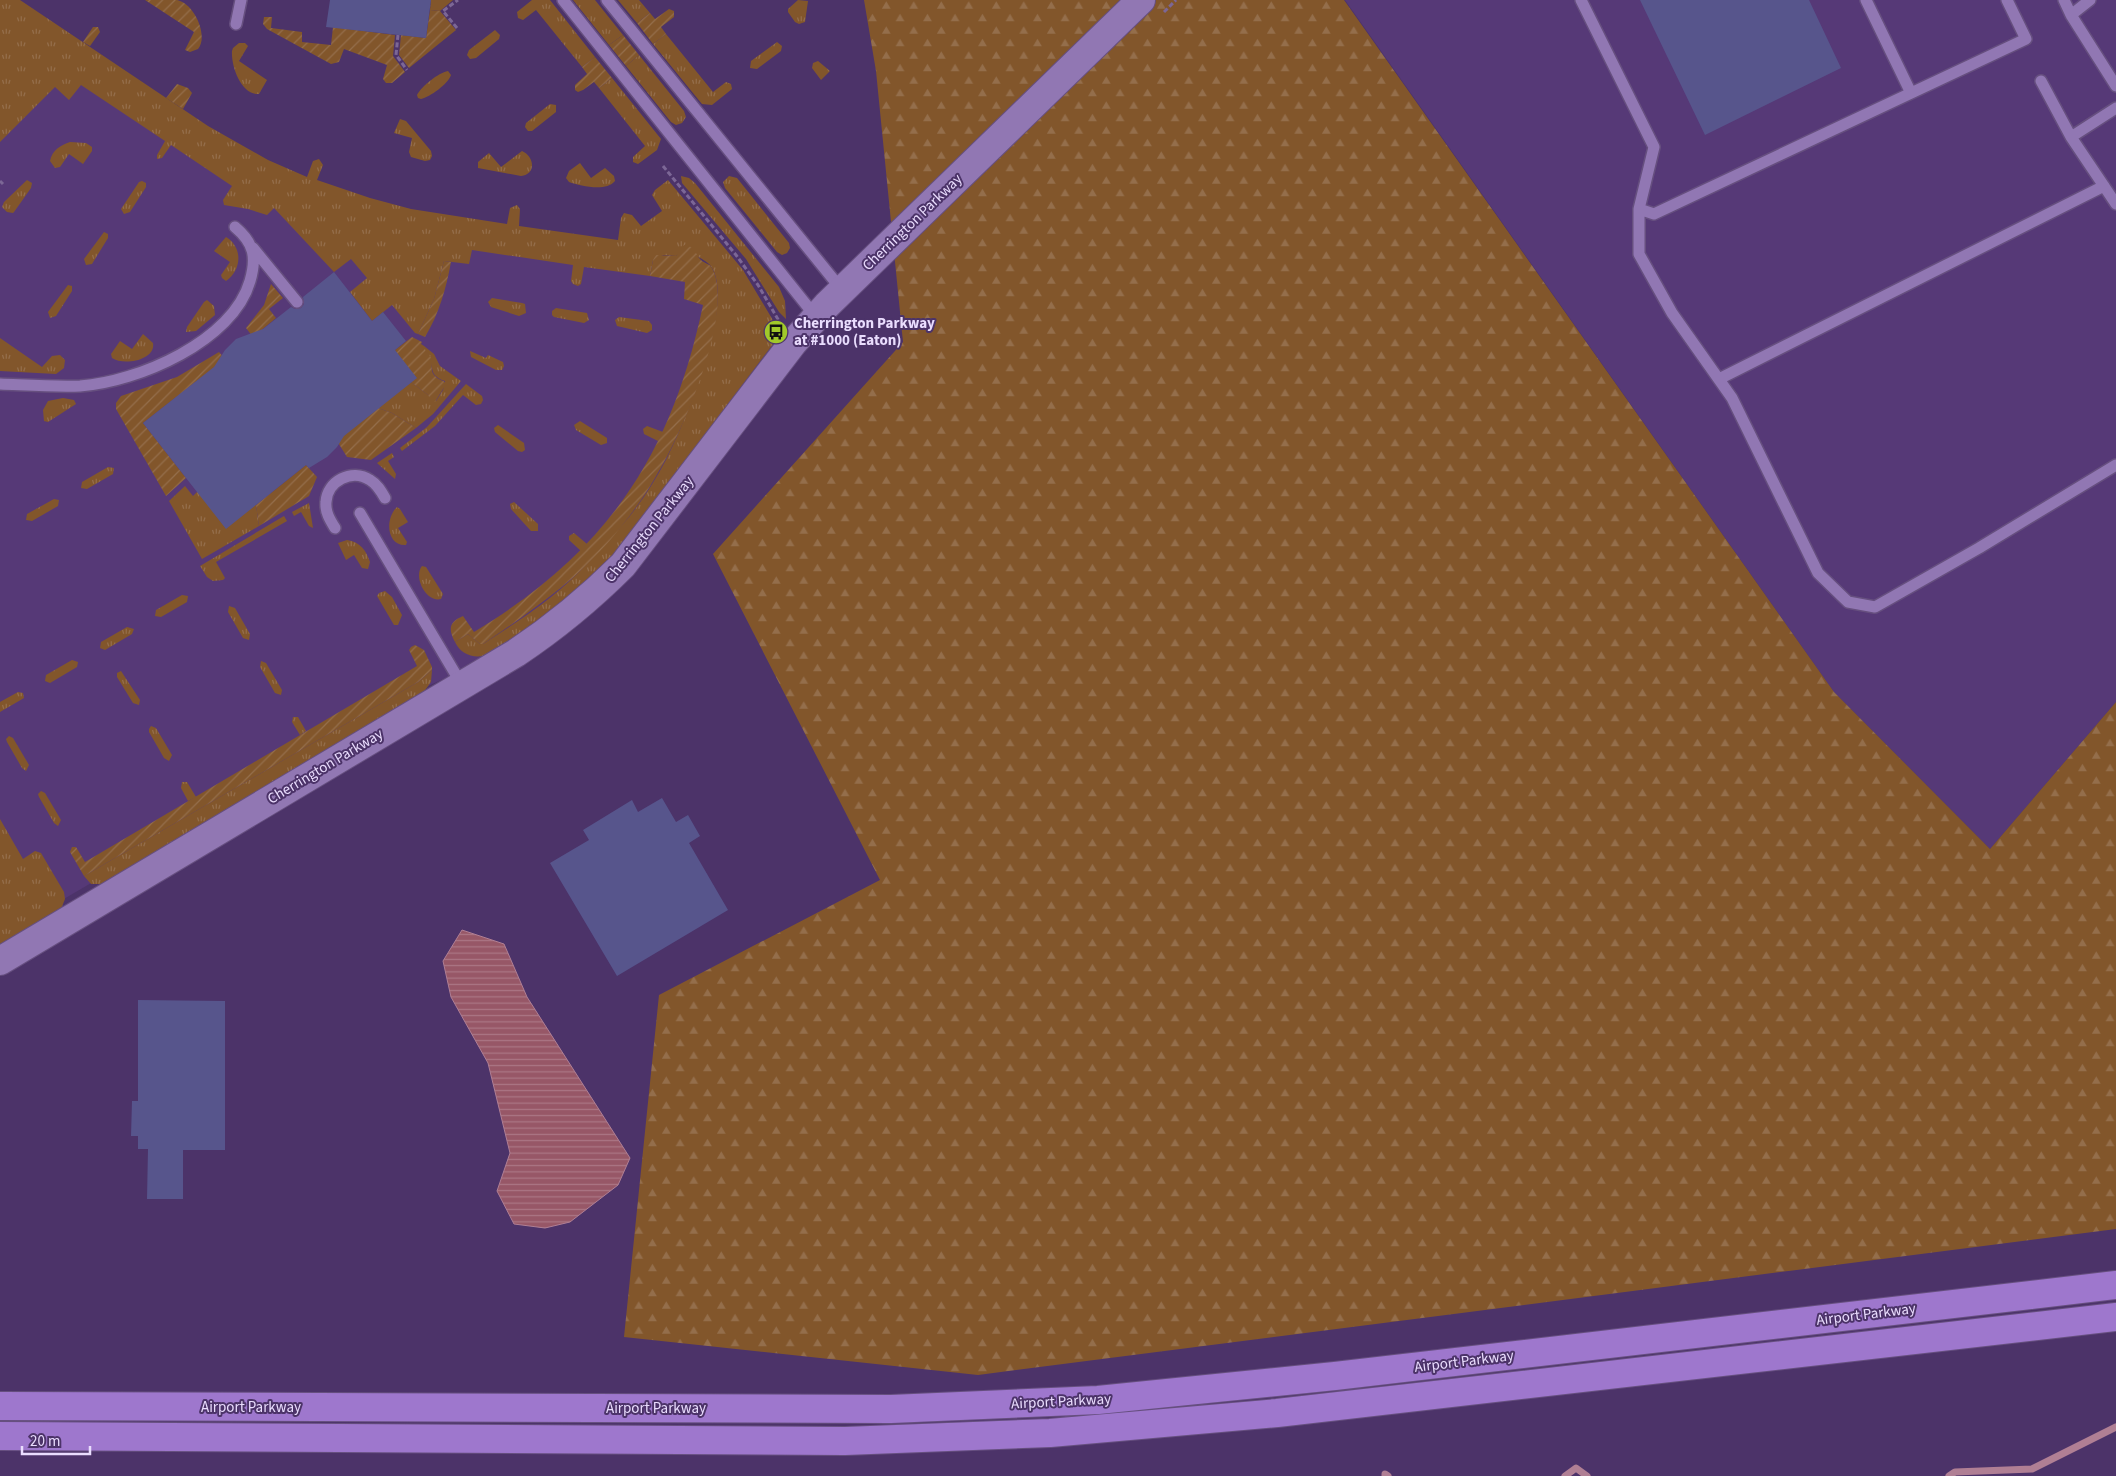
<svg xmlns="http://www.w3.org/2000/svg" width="2116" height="1476" font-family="'Source Sans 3',sans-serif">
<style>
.built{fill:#563977}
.grass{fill:url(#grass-tufts)}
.forest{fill:url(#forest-firs)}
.garden{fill:url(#garden-furrows)}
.water{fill:url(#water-rules);stroke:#b07f94}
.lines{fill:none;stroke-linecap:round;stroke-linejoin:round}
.stream{stroke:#b07f94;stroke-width:7}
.building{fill:#57558c}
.service-casing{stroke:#664f7f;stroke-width:14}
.tertiary-casing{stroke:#664f7f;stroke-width:30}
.motorway-casing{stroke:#664f7f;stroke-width:30}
.path{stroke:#7c6796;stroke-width:3;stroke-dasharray:5 2.5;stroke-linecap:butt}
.service{stroke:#9177b3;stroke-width:11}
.tertiary{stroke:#9177b3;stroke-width:28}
.motorway{stroke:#9e77cd;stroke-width:28}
.labels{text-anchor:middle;stroke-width:4;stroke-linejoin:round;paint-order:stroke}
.street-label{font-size:15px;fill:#eaddfe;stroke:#4c3369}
.poi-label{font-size:15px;font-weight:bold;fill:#eaddfe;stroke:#4c3369;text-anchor:start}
</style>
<defs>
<pattern id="grass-tufts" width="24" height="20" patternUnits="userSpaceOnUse" patternTransform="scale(1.25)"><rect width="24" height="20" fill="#82562b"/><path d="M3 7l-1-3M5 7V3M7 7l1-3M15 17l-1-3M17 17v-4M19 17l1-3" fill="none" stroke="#946e4b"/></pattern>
<pattern id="forest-firs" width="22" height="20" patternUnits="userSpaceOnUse" patternTransform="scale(1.25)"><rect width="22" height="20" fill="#82562b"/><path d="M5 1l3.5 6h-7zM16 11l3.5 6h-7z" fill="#946e4b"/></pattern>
<pattern id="garden-furrows" width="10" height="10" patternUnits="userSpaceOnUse" patternTransform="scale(1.25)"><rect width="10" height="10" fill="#82562b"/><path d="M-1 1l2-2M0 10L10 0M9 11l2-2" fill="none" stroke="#946e4b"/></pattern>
<pattern id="water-rules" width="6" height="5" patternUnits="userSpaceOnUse" patternTransform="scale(1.25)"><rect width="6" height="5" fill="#975767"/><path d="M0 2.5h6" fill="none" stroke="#ab7785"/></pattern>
</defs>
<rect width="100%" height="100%" fill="#4c3369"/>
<path class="built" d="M 1345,0 L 2116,0 L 2116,702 L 1990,849 L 1834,692 Z
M 0,24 L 277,185 L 728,276 L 680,456 L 528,641 L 430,685 L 33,917 L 0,862 Z"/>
<path class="grass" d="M 0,0 L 20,0 L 208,126 L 268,160 L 307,177 L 313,161 L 319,159 L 323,165 L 317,180 L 370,198 L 411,209 L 507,224 L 510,208 L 517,205 L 520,209 L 519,226 L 618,240 L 621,218 L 624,213 L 632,215 L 641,226 L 662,211 L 652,195 L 655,190 L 668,180 L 743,270 L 774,322 L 779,336 L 613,557 C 581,589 547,616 509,641 C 501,646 492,654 483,656 C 471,658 460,653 455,642 L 468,634 L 480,644 L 483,644 C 506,629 530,614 551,597 C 577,576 601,550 623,524 C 640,505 655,481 667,458 C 684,425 739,295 709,264 C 702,258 691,253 683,249 L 676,256 L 663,255 L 653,260 L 650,276 L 584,267 L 581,284 L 578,286 L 573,284 L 571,281 L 573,265 L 472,250 L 469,264 L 444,261 L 434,299 L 418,334 L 415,333 L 392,305 L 372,321 L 350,292 L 367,278 L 351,259 L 334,272 L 274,208 L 267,215 L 248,209 L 224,205 L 223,200 L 232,186 L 171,145 L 162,158 L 157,159 L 157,155 L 165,141 L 81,85 L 69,100 L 55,87 L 0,142 Z
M 431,0 L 453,0 L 440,11 L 430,10 Z
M 532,0 L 550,0 L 595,57 L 582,67 L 536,10 L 523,20 L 518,18 L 517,12 Z
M 573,0 L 595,0 L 623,35 L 609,45 Z
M 618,0 L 639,0 L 650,13 L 637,23 Z
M 798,0 L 808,1 L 805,22 L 799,24 L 795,22 L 788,12 L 788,9 Z
M 495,30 L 500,35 L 499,39 L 476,58 L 470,59 L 467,55 L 469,50 Z
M 666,34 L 713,92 L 726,82 L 731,84 L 732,89 L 712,105 L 702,104 L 653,44 Z
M 777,42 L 782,46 L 781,51 L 757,69 L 750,68 L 751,61 Z
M 239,43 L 245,43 L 248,46 L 239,61 L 267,80 L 259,94 C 241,95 231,66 232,51 L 233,48 Z
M 639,55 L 684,111 L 686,117 L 682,123 L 676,125 L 671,122 L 626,66 Z
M 818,61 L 830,71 L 821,80 L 812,68 L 813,63 Z
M 448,71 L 451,75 C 448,84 430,97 421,99 L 418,98 L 417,95 C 422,86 438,73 448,71 Z
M 612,78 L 661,139 L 657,150 L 638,164 L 633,162 L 633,157 L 645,146 L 599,88 Z
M 550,104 L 556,105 L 556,112 L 532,131 L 528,131 L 525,127 L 526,123 Z
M 400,119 L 406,121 L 431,151 L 432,156 L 430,160 L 425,161 L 411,157 L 409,152 L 412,138 L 394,133 Z
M 70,142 L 86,143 L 92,147 L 92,151 L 83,164 L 69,154 L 60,167 L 55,168 L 50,161 C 52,150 61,145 70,142 Z
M 522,151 C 534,156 537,174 521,176 L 478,168 L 478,162 L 489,153 L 501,167 Z
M 580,163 L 591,178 L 605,168 L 614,176 L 615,181 C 606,192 581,186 569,182 L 566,178 L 569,171 Z
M 681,176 L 689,178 L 695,183 L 779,287 L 785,301 L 786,319 L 779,312 L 746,259 L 682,183 Z
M 729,176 L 737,178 L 789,243 L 790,248 L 787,253 L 782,255 L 777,252 L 725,188 L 723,182 Z
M 27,180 L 32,183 L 31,188 L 14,212 L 13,213 L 7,212 L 2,207 L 4,202 Z
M 142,181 L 146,183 L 146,187 L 130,212 L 124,214 L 121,209 L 139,182 Z
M 104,232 L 108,234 L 108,238 L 92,264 L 86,265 L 84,259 Z
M 226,237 C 243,247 242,270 226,281 L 222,278 L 221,275 L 230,262 L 214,251 Z
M 68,285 L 72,286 L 72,291 L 56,316 L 50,318 L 48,312 Z
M 492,298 L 522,303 L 525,304 L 526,313 L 519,316 L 491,307 L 488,302 Z
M 207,300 L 214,306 L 215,315 L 196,331 L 186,332 L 187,327 L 204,302 Z
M 556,308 L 587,313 L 589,320 L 584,323 L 554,317 L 552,315 L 552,311 Z
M 619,317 L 649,321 L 652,325 L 652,330 L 647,333 L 617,326 L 615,320 Z
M 143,334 L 153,343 C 156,360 124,366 112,358 L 111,354 L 120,341 L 132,349 Z
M 0,338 L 42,367 L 52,356 L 60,355 L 65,360 L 64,368 L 56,374 L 0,371 Z
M 424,346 L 434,354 L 440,366 L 461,381 L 433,414 L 416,428 L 392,413 L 378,408 L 411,382 L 436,401 L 443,390 L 445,381 C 424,374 438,362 424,350 Z
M 470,351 L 486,358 L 488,355 L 503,362 L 504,366 L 502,370 L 496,370 L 471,357 Z
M 466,384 L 482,396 L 483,400 L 481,404 L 476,405 L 463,395 L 435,426 L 402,451 L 400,448 L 427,427 Z
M 63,398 L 74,400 L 76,404 L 48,422 L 44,421 L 43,410 L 48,401 Z
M 580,421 L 607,438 L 607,443 L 601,445 L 576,430 L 574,425 Z
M 498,425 L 524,443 L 525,450 L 522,452 L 518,451 L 495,432 L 494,428 Z
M 647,426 L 663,432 L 658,441 L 644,434 L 643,429 Z
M 392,453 L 394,457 L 388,461 L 396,474 L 395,479 L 377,463 Z
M 108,467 L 114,468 L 113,474 L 87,489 L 81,488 L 82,482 Z
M 185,486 L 193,496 L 197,492 L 256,505 L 259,526 L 202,559 L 169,501 Z
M 54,499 L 59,500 L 58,506 L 32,521 L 26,520 L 27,514 Z
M 514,502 L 538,524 L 538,531 L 531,531 L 511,509 L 510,504 Z
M 309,503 L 313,528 L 309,526 L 301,512 L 294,516 L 292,512 Z
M 397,507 L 400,509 L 408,522 L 398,528 L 407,542 L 406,545 C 386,546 385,518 397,507 Z
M 284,516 L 287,521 L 216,562 L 225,578 L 223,580 L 213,581 L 207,577 L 200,566 Z
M 574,533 L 587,544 L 581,551 L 569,540 L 569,536 Z
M 347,540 C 360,542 366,550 370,562 L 368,569 L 362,568 L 354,555 L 346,560 L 338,543 Z
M 422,566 L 426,567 L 443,594 L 441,599 C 426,603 413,577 422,566 Z
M 385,591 L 392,597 L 402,615 L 398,625 L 394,625 L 377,596 L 379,593 Z
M 182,595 L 188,596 L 187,602 L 161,617 L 155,616 L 156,610 Z
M 229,606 L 235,608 L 250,634 L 249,640 L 243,638 L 228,612 Z
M 127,627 L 134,629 L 132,634 L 105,650 L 100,648 L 101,642 Z
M 72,660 L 78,662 L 77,667 L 50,683 L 45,681 L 46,675 Z
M 261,661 L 266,663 L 282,690 L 281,695 L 275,693 L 260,667 Z
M 432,670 L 431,682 L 423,693 L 103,884 L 91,884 L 84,876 L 418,682 Z
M 121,671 L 140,700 L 139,705 L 133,703 L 117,677 L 117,673 Z
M 18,692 L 23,693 L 24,698 L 0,712 L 0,702 Z
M 293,717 L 298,717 L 306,731 L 300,735 L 292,722 Z
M 151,726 L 156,728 L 172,755 L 169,761 L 164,758 L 149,732 L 149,729 Z
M 9,736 L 13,738 L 29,765 L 26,771 L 22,768 L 7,742 L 6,739 Z
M 182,782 L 187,782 L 196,797 L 188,801 L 181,788 Z
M 41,791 L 45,793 L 61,820 L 58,826 L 54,823 L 39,797 L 38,794 Z
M 0,819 L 23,859 L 35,851 L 41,853 L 64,892 L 65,899 L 61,909 L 0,946 Z"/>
<path class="forest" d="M 864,0 L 1344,0 L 1834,692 L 1990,849 L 2116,702 L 2116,1229 L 978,1375 L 624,1337 L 659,995 L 880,880 L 713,554 L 903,342 L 876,71 Z"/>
<path class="garden" d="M 145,0 C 156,0 167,0 177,0 C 194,3 209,36 198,49 L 190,52 L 185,50 L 194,32 Z
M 669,9 L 674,11 L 674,17 L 661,27 L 666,34 L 653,44 L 637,23 L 650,13 L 655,19 Z
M 430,10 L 440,11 L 456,30 L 409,68 L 399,55 L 401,35 L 426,38 Z
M 264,17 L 272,17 L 271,28 L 302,32 L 302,42 L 331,45 L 333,27 L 395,35 L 393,56 L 405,72 L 392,83 L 386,83 L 383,79 L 387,65 L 344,49 L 339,62 L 331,64 L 267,29 L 263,24 Z
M 93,27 L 98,27 L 100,32 L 90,46 L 83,42 Z
M 623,35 L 639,55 L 626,66 L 609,45 Z
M 595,57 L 612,78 L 599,88 L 594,82 L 583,90 L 578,92 L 575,90 L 575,85 L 587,74 L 582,67 Z
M 177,84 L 188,88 L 192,93 L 183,109 L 166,98 Z
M 684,245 L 691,247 C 695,250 696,255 700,259 C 703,263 709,263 712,268 C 736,312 680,438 655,478 C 641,502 624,524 606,545 C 570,585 527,614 483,644 L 480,644 L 468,634 L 455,642 C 448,629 449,622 463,616 L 474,632 C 606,552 671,457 703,305 L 684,299 L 685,282 L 650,276 L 653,260 L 656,255 L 676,256 Z
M 444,261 L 451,262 C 446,289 439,314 425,337 L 418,334 L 434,299 Z
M 271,284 L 283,298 L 269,309 L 276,318 L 253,337 L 246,328 L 264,305 Z
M 412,337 L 422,342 L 421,344 L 424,346 C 425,353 431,354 432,361 C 432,367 430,372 436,377 C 440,381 443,379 446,384 L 435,402 L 432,402 L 428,395 L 411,382 L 395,350 Z
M 219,352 L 225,359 L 143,423 L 186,478 L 166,496 L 116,409 L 116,403 L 121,396 L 177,377 Z
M 378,408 L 392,413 L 416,428 L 371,460 L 347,457 L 337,441 Z
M 306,465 L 317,477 L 309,496 L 259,526 L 256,505 Z
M 415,645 L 424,650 L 432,667 L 432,670 L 418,682 L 84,876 L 70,852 L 72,847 L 76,847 L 85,862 L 417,666 L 409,650 L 411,647 Z"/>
<path class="water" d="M 462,930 L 504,944 L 527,997 L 630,1158 L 618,1185 L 570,1222 L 545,1228 L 514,1224 L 497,1191 L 510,1153 L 488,1063 L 451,997 L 443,961 Z"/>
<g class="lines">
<path class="stream" d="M 1385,1476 L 1385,1474 L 1388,1476
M 1565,1476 L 1576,1468 L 1587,1476
M 1949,1476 L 1955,1472 L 2032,1469 L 2116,1427"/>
</g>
<path class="building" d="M 330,0 L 431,0 L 426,38 L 326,27 Z
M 1640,0 L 1809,0 L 1841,68 L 1705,135 Z
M 334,272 L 372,321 L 383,312 L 406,341 L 395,350 L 417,378 L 344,436 L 337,447 L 327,457 L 309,468 L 306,465 L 226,529 L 143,423 L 214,367 L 225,350 L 236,339 L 263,329 L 291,307 L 295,309 L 301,308 L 304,304 L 303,297 Z
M 662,798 L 676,822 L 688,815 L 700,836 L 689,843 L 728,910 L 617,976 L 550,863 L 589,840 L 583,830 L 632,800 L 638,812 Z
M 138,1000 L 225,1001 L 225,1150 L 183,1150 L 183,1199 L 147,1199 L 148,1149 L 138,1149 L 138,1136 L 131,1136 L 132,1101 L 138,1101 Z"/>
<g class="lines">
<g class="service-casing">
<path id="service" d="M 563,0 L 816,317
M 607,0 L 842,290
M 1581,0 L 1654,147 L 1639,209 L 1654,214 L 2026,39 L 2007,0
M 1866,0 L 1911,93
M 2064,0 L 2071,15 L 2116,86
M 2071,15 L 2090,0
M 236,24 L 241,0
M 2041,81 L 2071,137 L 2116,204
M 2071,137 L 2116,108
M 1639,209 L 1639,254 L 1672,313 L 1732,398 L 1818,573 L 1848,602 L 1875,607 L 1979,548 L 2116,465
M 253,248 L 297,302
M 1719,379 L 2104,186
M 0,384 C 26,385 54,387 80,386 C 138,382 233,341 250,281 C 257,257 254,243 235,227
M 360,513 L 462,685
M 335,528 C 330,520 325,512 326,502 C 327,481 352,468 370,480 C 377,484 381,491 385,498"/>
</g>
<g class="tertiary-casing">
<path id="tertiary" d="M 0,961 L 516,653 C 555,627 590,598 623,565 L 793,343 L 827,305 L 1141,0"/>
</g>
<g class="motorway-casing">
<path id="motorway" d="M 0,1406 L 891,1409 L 1098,1400 L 1335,1376 L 2116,1285
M 0,1436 L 845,1441 L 1050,1433 L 1277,1413 L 2116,1317"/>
</g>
<path class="path" d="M 1164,12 L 1176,0
M 457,28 L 443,11 L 458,0
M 398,35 L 396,55 L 407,70
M 663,166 L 736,255 L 758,285 L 779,321
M 0,181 L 3,184"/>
<use href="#service" class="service"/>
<use href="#tertiary" class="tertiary"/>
<use href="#motorway" class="motorway"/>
</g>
<defs>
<g id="bus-disc" transform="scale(1.25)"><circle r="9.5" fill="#a1c92a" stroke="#4c3369"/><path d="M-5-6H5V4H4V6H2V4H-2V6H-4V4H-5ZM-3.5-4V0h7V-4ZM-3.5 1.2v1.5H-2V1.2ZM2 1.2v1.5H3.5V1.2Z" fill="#111"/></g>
</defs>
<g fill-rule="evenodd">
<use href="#bus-disc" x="776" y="332"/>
</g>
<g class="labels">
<g class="street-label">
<text transform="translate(912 222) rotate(-44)" y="5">Cherrington Parkway</text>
<text transform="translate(649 529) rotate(-51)" y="5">Cherrington Parkway</text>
<text transform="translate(325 766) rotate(-31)" y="5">Cherrington Parkway</text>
<text transform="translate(1866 1314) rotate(-7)" y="5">Airport Parkway</text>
<text transform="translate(1464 1361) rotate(-7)" y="5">Airport Parkway</text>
<text transform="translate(1061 1401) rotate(-3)" y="5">Airport Parkway</text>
<text x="251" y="1412">Airport Parkway</text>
<text x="656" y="1413">Airport Parkway</text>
</g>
<g class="poi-label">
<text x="794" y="328">Cherrington Parkway<tspan x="794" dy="17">at #1000 (Eaton)</tspan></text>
</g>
</g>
<path d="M22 1446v8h68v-8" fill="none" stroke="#eaddfe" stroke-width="2.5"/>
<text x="30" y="1446" font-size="15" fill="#eaddfe" stroke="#4c3369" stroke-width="4" paint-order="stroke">20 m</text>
</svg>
